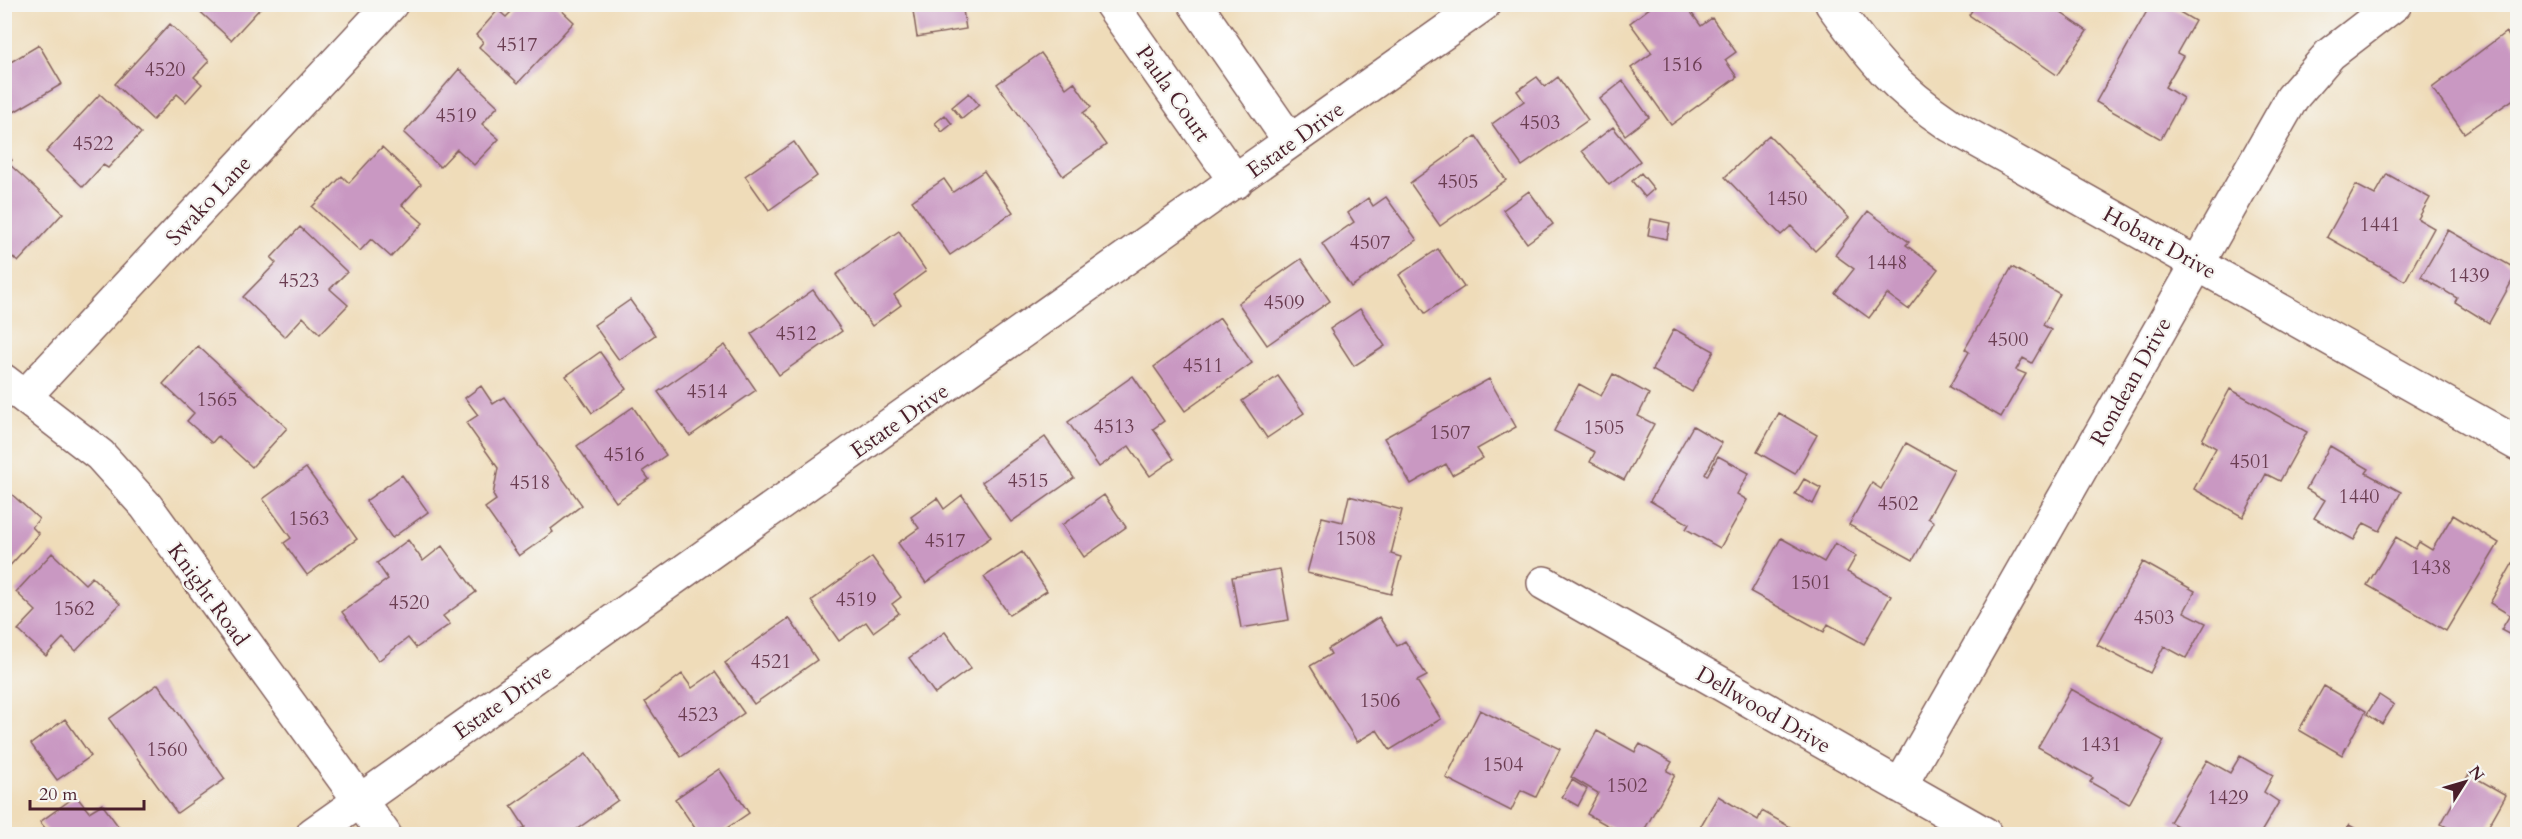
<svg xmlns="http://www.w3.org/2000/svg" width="2522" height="839" font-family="Cardo,serif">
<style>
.building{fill:#c998c2}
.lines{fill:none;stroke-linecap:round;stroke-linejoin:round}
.street-casing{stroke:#84615d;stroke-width:36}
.street{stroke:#fff;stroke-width:33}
.labels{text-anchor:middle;stroke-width:4.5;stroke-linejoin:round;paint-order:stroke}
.number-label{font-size:20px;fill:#6a3d51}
.street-label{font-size:22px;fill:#4a1f2b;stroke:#f6f6f2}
</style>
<rect width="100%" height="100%" fill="#f6f6f2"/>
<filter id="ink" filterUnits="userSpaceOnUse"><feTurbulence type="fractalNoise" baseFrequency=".0167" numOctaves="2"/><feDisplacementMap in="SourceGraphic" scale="12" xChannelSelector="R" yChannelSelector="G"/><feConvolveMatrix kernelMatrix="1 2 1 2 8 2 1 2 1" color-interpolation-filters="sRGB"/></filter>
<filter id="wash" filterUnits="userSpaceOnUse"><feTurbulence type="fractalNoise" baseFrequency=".008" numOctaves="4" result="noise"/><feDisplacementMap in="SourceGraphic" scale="24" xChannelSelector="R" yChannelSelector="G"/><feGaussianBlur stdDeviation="1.35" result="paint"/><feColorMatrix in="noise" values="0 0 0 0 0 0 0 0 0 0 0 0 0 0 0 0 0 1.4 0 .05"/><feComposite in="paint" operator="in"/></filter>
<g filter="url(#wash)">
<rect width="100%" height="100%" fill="#efdcb9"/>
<g id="blocks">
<path class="building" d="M 192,4 L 264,4 L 231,40 Z
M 912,4 L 962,4 L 966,29 L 917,37 Z
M 1655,4 L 1685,4 L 1701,26 L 1712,18 L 1736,52 L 1725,60 L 1737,77 L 1671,125 L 1631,68 L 1652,53 L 1630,23 Z
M 1976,4 L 2048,4 L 2087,31 L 2057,75 L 1969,15 Z
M 2151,4 L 2166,4 L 2195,21 L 2177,53 L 2183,56 L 2165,87 L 2183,98 L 2161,139 L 2096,102 Z
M 518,5 L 556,5 L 574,22 L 518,83 L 479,47 L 483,42 L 476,35 L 498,10 L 506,17 Z
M 170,24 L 209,61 L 194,77 L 202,84 L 186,102 L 177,94 L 153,120 L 115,84 Z
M 2506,32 L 2518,49 L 2518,96 L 2464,133 L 2432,88 Z
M 39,45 L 62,84 L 14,112 L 4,96 L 4,66 Z
M 1041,53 L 1066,88 L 1074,82 L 1091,107 L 1083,113 L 1106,145 L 1063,176 L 997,84 Z
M 459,69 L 498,106 L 482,124 L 499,139 L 474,165 L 457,149 L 440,167 L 404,133 Z
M 1537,77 L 1545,87 L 1558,77 L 1588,120 L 1522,166 L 1492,124 L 1524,101 L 1517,91 Z
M 1623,81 L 1649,117 L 1625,135 L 1600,99 Z
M 969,93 L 979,105 L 962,119 L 952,107 Z
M 100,94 L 141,133 L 108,168 L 103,165 L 83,187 L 46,152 Z
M 945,115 L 952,124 L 942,132 L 935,123 Z
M 1613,127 L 1640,161 L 1609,185 L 1582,151 Z
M 1769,135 L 1849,218 L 1815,251 L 1791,226 L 1781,235 L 1725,177 Z
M 1476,136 L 1506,180 L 1440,226 L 1410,183 Z
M 794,142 L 817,176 L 769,210 L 745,176 Z
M 382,147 L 421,184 L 402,205 L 423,223 L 391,257 L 371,239 L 360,251 L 312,207 L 342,176 L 349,183 Z
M 4,153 L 12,160 L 9,164 L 63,213 L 18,262 L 4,249 Z
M 984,171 L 1013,212 L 950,255 L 912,201 L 944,179 L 953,192 Z
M 1641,173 L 1654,189 L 1645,197 L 1632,181 Z
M 2387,174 L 2430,198 L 2418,219 L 2434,228 L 2405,281 L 2327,237 L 2356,185 L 2375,195 Z
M 1529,191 L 1553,224 L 1527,243 L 1503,210 Z
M 1386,197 L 1417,240 L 1351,287 L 1322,244 L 1354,222 L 1348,213 L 1368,198 L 1373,206 Z
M 1868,211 L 1909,242 L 1906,245 L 1938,269 L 1908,309 L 1887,294 L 1869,318 L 1835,293 L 1854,269 L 1835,255 Z
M 1651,219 L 1670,223 L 1667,239 L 1648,235 Z
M 300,227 L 347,272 L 330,289 L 348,305 L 320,334 L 303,317 L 285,337 L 243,297 L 276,263 L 271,258 Z
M 2448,230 L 2518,270 L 2489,323 L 2455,302 L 2457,298 L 2421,277 Z
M 899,231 L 926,271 L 894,295 L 901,305 L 872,326 L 836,275 Z
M 1438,249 L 1464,287 L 1425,313 L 1399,275 Z
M 1301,259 L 1330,301 L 1267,345 L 1238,303 Z
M 2012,267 L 2060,294 L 2043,325 L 2051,330 L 2032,363 L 2023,358 L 2016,370 L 2026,374 L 2001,417 L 1949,387 L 1969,352 L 1965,349 Z
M 813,290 L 842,331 L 779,375 L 751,334 Z
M 630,300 L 655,335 L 619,360 L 594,325 Z
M 1360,309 L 1385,346 L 1354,366 L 1330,329 Z
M 1220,318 L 1252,363 L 1185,411 L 1154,367 Z
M 1674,329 L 1714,351 L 1692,392 L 1652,370 Z
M 725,345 L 756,390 L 690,436 L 658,392 Z
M 198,346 L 287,428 L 252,467 L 218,436 L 212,443 L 187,421 L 194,413 L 163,384 Z
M 600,352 L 626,389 L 592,413 L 566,376 Z
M 1613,374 L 1649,394 L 1638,416 L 1654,424 L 1624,480 L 1590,462 L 1595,452 L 1554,431 L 1579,384 L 1601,396 Z
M 1133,376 L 1164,421 L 1153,429 L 1174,459 L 1150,476 L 1129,446 L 1099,467 L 1068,422 Z
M 1278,376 L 1304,413 L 1267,438 L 1242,401 Z
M 1489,379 L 1516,427 L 1477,449 L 1483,458 L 1452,475 L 1446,464 L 1411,484 L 1384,438 Z
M 481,386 L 493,404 L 504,397 L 582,505 L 551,529 L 553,532 L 519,556 L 485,508 L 496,500 L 493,495 L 498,468 L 466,423 L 478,415 L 465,398 Z
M 2230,389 L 2307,432 L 2280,481 L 2266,474 L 2243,517 L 2194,489 L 2216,448 L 2202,440 Z
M 633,407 L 666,455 L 643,471 L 649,479 L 616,502 L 577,446 Z
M 1779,413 L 1817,435 L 1795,474 L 1757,452 Z
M 1693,426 L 1722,443 L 1705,474 L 1707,476 L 1718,456 L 1749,473 L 1737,494 L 1747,500 L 1720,548 L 1686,529 L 1689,524 L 1650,501 Z
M 1045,437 L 1074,478 L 1011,522 L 982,482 Z
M 1906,443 L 1954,470 L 1928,518 L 1934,522 L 1913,560 L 1849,525 L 1872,483 L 1881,489 Z
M 2330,446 L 2369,469 L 2366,473 L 2401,492 L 2380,531 L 2364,523 L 2354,540 L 2314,518 L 2325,500 L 2306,489 Z
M 306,468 L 357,539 L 307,575 L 284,543 L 291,538 L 263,499 Z
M 402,475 L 428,512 L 392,538 L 366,501 Z
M 1804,479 L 1821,488 L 1813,504 L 1795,494 Z
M 7,490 L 39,519 L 32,527 L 39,534 L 4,572 L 4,492 Z
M 962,495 L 991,537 L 926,583 L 898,543 L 919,528 L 911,517 L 937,498 L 944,509 Z
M 1104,495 L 1126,527 L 1084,557 L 1062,525 Z
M 1349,496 L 1402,510 L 1391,554 L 1401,557 L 1391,594 L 1307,573 L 1322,517 L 1343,522 Z
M 2453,515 L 2499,543 L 2446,631 L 2367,585 L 2396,537 L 2415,549 L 2419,542 L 2432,550 Z
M 1781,538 L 1824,562 L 1835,543 L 1856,556 L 1847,572 L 1891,596 L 1864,644 L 1828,624 L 1824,632 L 1751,592 Z
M 408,540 L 423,561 L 442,546 L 476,592 L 443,616 L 450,624 L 416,648 L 408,638 L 378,661 L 342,612 L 388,579 L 377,563 Z
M 1022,552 L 1047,591 L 1009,615 L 984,577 Z
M 52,553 L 85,584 L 92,577 L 120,604 L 76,651 L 63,638 L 46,656 L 18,630 L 36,611 L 16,592 Z
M 2518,554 L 2518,639 L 2501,630 L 2510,615 L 2490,603 Z
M 872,557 L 901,597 L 892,604 L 899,613 L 873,632 L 866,622 L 839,641 L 811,601 Z
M 2143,562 L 2195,591 L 2184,612 L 2206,623 L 2186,658 L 2164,646 L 2150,673 L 2097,645 Z
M 1280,569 L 1289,620 L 1241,628 L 1232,577 Z
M 1379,617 L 1397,646 L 1405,641 L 1427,676 L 1417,681 L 1441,719 L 1390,750 L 1377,730 L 1357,742 L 1310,666 L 1331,654 L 1328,649 Z
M 789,618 L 817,660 L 754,704 L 725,663 Z
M 945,632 L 971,668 L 935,694 L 909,658 Z
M 715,672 L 744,713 L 681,757 L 645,702 L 682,674 L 692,688 Z
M 158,684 L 225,779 L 177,813 L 109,719 Z
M 2324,686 L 2366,711 L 2342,755 L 2299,730 Z
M 2071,689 L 2164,741 L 2129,804 L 2090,782 L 2093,778 L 2038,747 Z
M 2379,695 L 2394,705 L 2382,724 L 2367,714 Z
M 1480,710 L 1560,749 L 1536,797 L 1521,790 L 1511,811 L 1446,778 Z
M 65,719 L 91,756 L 57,780 L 31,744 Z
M 1597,731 L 1635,752 L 1640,744 L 1672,762 L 1667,771 L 1675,775 L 1642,834 L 1623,834 L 1587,814 L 1598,793 L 1571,777 Z
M 586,754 L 618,800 L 570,834 L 513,834 L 525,827 L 511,806 Z
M 2240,756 L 2273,775 L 2264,792 L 2279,802 L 2260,834 L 2191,834 L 2170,822 L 2207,760 L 2230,773 Z
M 719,769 L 749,813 L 718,834 L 699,834 L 675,799 Z
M 2469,774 L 2506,795 L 2484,834 L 2459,834 L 2441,824 Z
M 1572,780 L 1587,789 L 1578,806 L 1562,797 Z
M 76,796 L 89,812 L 102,804 L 124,834 L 50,834 L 40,822 Z
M 1718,796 L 1758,820 L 1762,811 L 1792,828 L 1788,834 L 1696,834 Z
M 2349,825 L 2365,834 L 2343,834 Z"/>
</g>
</g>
<g filter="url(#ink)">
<use href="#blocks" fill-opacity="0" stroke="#84615d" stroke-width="1.5"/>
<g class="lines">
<g class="street-casing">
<path id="street" d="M 1111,4 L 1236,182
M 1195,4 L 1290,141
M 1832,4 C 1871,58 1895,88 1950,125 L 2518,444
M 4,381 L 100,455 L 146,506 L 384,834
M 26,395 L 391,4
M 1544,583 L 1985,834
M 1900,786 L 2292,98 L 2330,54 L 2395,4
M 313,834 L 1484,4"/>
</g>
<use href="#street" class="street"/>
</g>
</g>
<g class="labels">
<g class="number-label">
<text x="517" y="51">4517</text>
<text x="1682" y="71">1516</text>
<text x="165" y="76">4520</text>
<text x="456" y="122">4519</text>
<text x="1540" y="129">4503</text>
<text x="93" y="150">4522</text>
<text x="1458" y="188">4505</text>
<text x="1787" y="205">1450</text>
<text x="2380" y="231">1441</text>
<text x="1370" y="249">4507</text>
<text x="1887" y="269">1448</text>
<text x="2469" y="282">1439</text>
<text x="299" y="287">4523</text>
<text x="1284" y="309">4509</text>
<text x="796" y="340">4512</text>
<text x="2008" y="346">4500</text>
<text x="1203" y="372">4511</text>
<text x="707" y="398">4514</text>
<text x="217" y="406">1565</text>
<text x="1114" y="433">4513</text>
<text x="1604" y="434">1505</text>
<text x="1450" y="439">1507</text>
<text x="624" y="461">4516</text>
<text x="2250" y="468">4501</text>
<text x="1028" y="487">4515</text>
<text x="530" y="489">4518</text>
<text x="2359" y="503">1440</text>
<text x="1898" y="510">4502</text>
<text x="309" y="525">1563</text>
<text x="1356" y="545">1508</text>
<text x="945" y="547">4517</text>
<text x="2431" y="574">1438</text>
<text x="1811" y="589">1501</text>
<text x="856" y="606">4519</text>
<text x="409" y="609">4520</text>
<text x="74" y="615">1562</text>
<text x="2154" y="624">4503</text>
<text x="771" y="668">4521</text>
<text x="1380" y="707">1506</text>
<text x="698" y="721">4523</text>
<text x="2101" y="751">1431</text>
<text x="167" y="756">1560</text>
<text x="1503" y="771">1504</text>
<text x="1627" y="792">1502</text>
<text x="2228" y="804">1429</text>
</g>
<g class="street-label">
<text transform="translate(1174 93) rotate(55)" y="8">Paula Court</text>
<text transform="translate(1295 139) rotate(-36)" y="8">Estate Drive</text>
<text transform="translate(208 200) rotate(-47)" y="8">Swako Lane</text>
<text transform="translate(2160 242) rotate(29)" y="8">Hobart Drive</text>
<text transform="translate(2130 381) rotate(-61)" y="8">Rondean Drive</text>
<text transform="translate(899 420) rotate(-35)" y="8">Estate Drive</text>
<text transform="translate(209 594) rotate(54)" y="8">Knight Road</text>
<text transform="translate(502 701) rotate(-35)" y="8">Estate Drive</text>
<text transform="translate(1764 709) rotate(30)" y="8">Dellwood Drive</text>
</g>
</g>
<rect width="2522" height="839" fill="none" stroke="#f6f6f2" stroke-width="24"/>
<g transform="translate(2465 782) rotate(53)" stroke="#f6f6f2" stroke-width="4.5" paint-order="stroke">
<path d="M0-4.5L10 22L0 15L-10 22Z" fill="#4a1f2b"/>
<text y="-9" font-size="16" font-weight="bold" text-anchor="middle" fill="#4a1f2b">N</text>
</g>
<path d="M30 800v9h114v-9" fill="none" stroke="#4a1f2b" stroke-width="3"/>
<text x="39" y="800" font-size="18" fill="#4a1f2b" stroke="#f6f6f2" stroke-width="4.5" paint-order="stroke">20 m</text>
</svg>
